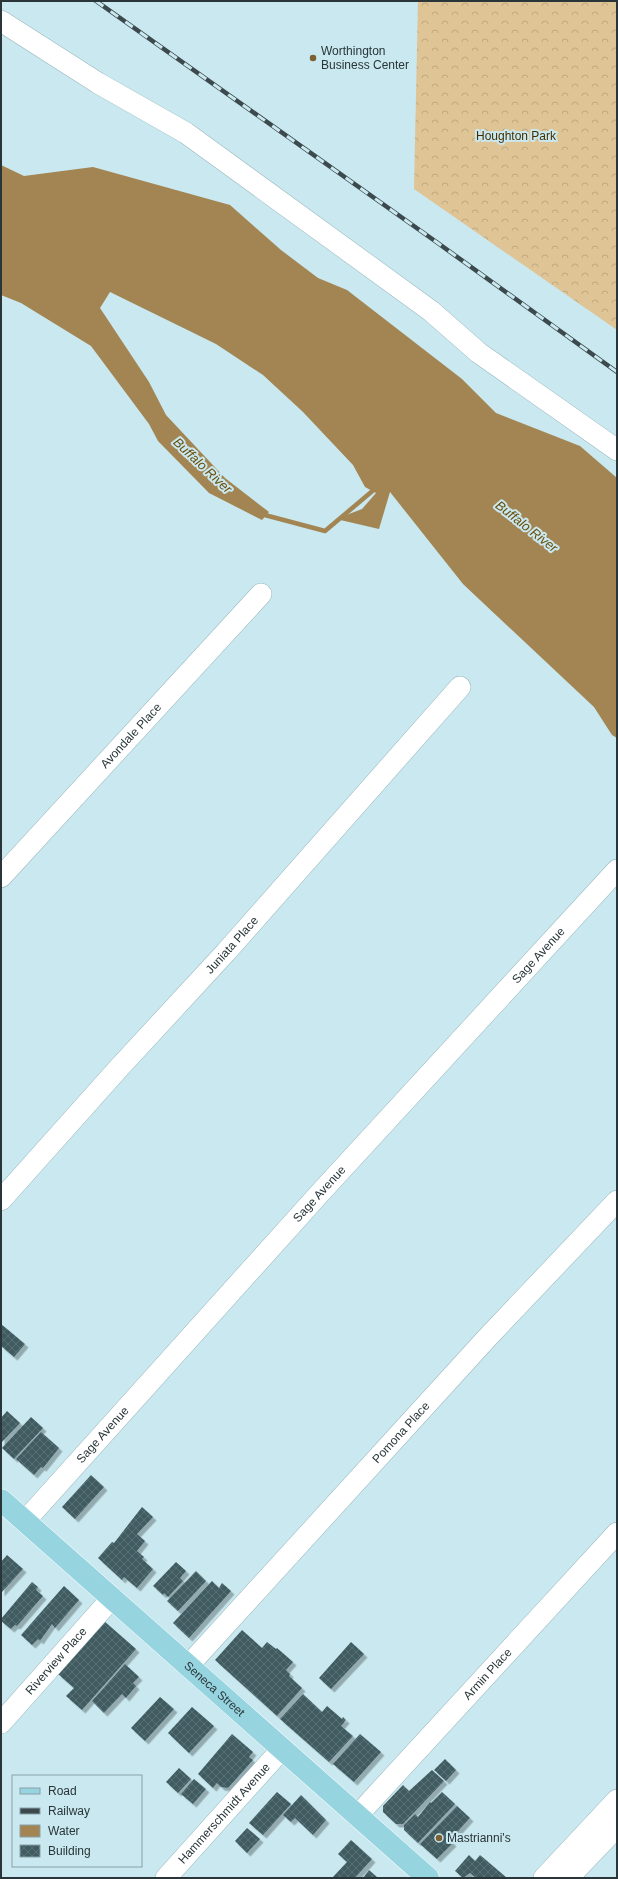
<svg xmlns="http://www.w3.org/2000/svg" width="618" height="1879" font-family="Arial,sans-serif">
<style>
.forest{fill:url(#forest-crowns)}
.water{fill:#a28552}
.lines{fill:none;stroke-linecap:round;stroke-linejoin:round}
.stream{stroke:#a28552;stroke-width:4.5}
.building{fill:url(#building-cross-hatch);filter:url(#shadow)}
.minor-casing{stroke:#9ab8be;stroke-width:22}
.major-casing{stroke:#fff;stroke-width:23}
.minor{stroke:#fff;stroke-width:21}
.major{stroke:#96d4e0;stroke-width:22}
.rail-casing{stroke:#3c4a4e;stroke-width:4.5}
.rail{stroke:#c9e8ef;stroke-width:3;stroke-dasharray:9;stroke-linecap:butt}
.poi-dot{fill:#7a6032;stroke:#c9e8ef;stroke-width:1.5}
.labels{text-anchor:middle;stroke-width:4;stroke-linejoin:round;paint-order:stroke}
.poi-label{font-size:12px;fill:#293538;stroke:#c9e8ef;text-anchor:start}
.park-label{font-size:12px;fill:#432e01;stroke:#c9e8ef}
.street-label{font-size:12px;fill:#293538;stroke:#c9e8ef}
.water-label{font-size:13px;font-style:italic;fill:#6b4d0a;stroke:#c9e8ef}
</style>
<defs>
<pattern id="forest-crowns" width="20" height="18" patternUnits="userSpaceOnUse"><rect width="20" height="18" fill="#dfc495"/><path d="M2 6a3 3 0 1 1 6 0M12 15a3 3 0 1 1 6 0" fill="none" stroke="#bfa981"/></pattern>
<pattern id="building-cross-hatch" width="8" height="8" patternUnits="userSpaceOnUse"><rect width="8" height="8" fill="#405b61"/><path d="M0 0l8 8M0 8l8-8" fill="none" stroke="#597075"/></pattern>
<filter id="shadow"><feDropShadow dx="3.5" dy="3.5" stdDeviation="0" flood-color="#0004"/></filter>
</defs>
<rect width="100%" height="100%" fill="#c9e8ef"/>
<path class="forest" d="M 418,1 L 617,1 L 617,330 L 414,189 Z"/>
<path class="water" d="M 1,165 L 24,176 L 93,167 L 230,205 L 281,250 L 318,278 L 347,290 L 462,379 L 496,413 L 580,446 L 617,478 L 617,738 L 612,735 L 594,707 L 463,584 L 390,492 L 379,529 L 336,519 L 362,509 L 376,493 L 365,487 L 353,465 L 303,412 L 263,375 L 216,344 L 110,292 L 100,308 L 149,382 L 166,415 L 225,478 L 269,512 L 262,520 L 209,493 L 158,441 L 149,424 L 91,346 L 21,303 L 1,295 Z"/>
<g class="lines">
<path class="stream" d="M 261,514 L 325,531 L 376,488"/>
</g>
<path class="building" d="M 1,1324 L 25,1344 L 14,1357 L 1,1346 Z
M 7,1411 L 20,1423 L 1,1443 L 1,1418 Z
M 31,1417 L 43,1428 L 14,1459 L 2,1448 Z
M 41,1432 L 59,1448 L 43,1468 L 41,1467 L 34,1475 L 16,1459 Z
M 91,1475 L 104,1487 L 75,1519 L 62,1507 Z
M 142,1507 L 153,1517 L 137,1534 L 145,1541 L 137,1551 L 144,1557 L 142,1559 L 153,1569 L 137,1588 L 124,1577 L 122,1580 L 98,1558 L 112,1542 L 114,1543 Z
M 7,1555 L 23,1569 L 1,1593 L 1,1562 Z
M 176,1562 L 186,1571 L 180,1578 L 183,1581 L 168,1597 L 164,1593 L 163,1595 L 153,1586 Z
M 196,1571 L 206,1581 L 178,1611 L 167,1601 Z
M 212,1581 L 219,1588 L 222,1583 L 231,1591 L 189,1638 L 173,1623 Z
M 32,1582 L 38,1587 L 36,1590 L 43,1596 L 17,1626 L 15,1625 L 11,1629 L 1,1621 L 1,1619 Z
M 64,1586 L 79,1600 L 55,1628 L 52,1624 L 40,1641 L 38,1639 L 32,1645 L 21,1635 Z
M 104,1621 L 136,1649 L 82,1710 L 66,1696 L 74,1688 L 58,1674 Z
M 242,1630 L 262,1648 L 267,1642 L 276,1649 L 277,1648 L 293,1662 L 286,1670 L 290,1674 L 289,1676 L 302,1688 L 277,1716 L 215,1660 Z
M 351,1642 L 364,1654 L 331,1689 L 319,1678 Z
M 125,1664 L 139,1677 L 133,1683 L 136,1686 L 126,1698 L 122,1694 L 104,1713 L 92,1701 Z
M 303,1694 L 322,1712 L 327,1706 L 342,1719 L 343,1717 L 346,1720 L 341,1726 L 353,1736 L 329,1762 L 280,1719 Z
M 160,1697 L 174,1709 L 145,1741 L 131,1728 Z
M 192,1707 L 214,1726 L 189,1753 L 168,1733 Z
M 232,1734 L 253,1752 L 249,1757 L 253,1760 L 228,1788 L 221,1787 L 217,1783 L 213,1788 L 198,1774 Z
M 360,1734 L 381,1752 L 354,1782 L 333,1764 Z
M 445,1759 L 456,1770 L 446,1781 L 434,1770 Z
M 179,1768 L 191,1779 L 178,1793 L 166,1782 Z
M 432,1770 L 444,1781 L 403,1824 L 396,1824 L 383,1812 L 383,1806 L 403,1785 L 409,1791 Z
M 194,1779 L 206,1789 L 193,1804 L 181,1794 Z
M 277,1792 L 291,1804 L 263,1835 L 249,1823 Z
M 442,1792 L 455,1804 L 418,1843 L 404,1830 L 404,1825 L 415,1814 L 418,1817 L 430,1802 L 431,1803 Z
M 301,1795 L 326,1820 L 313,1835 L 295,1818 L 291,1822 L 283,1815 Z
M 457,1806 L 470,1818 L 450,1840 L 453,1843 L 437,1859 L 420,1844 Z
M 247,1828 L 260,1839 L 247,1853 L 235,1841 Z
M 351,1840 L 372,1859 L 355,1878 L 332,1878 L 347,1862 L 338,1854 Z
M 469,1855 L 475,1861 L 480,1855 L 507,1878 L 476,1878 L 470,1873 L 463,1878 L 455,1871 Z
M 369,1870 L 378,1878 L 363,1878 Z"/>
<g class="lines">
<g class="minor-casing">
<g id="minor">
<path d="M 1,21 L 98,83 L 186,133 L 431,311 L 479,353 L 617,450"/>
<path id="s1" d="M 1,877 L 261,594"/>
<path id="s2" d="M 1,1200 L 117,1070 L 226,952 L 460,687"/>
<path id="s3" d="M 25,1521 L 320,1193 L 617,870"/>
<path id="s4" d="M 188,1666 L 487,1338 L 617,1201"/>
<path id="s5" d="M 1,1723 L 112,1598"/>
<path id="s6" d="M 357,1816 L 617,1533"/>
<path id="s7" d="M 166,1878 L 282,1749"/>
<path d="M 544,1878 L 617,1800"/>
<path d="M 568,1878 L 617,1827"/>
</g>
</g>
<g class="major-casing">
<g id="major">
<path id="s8" d="M 1,1500 L 428,1878"/>
</g>
</g>
<use href="#minor" class="minor"/>
<use href="#major" class="major"/>
<g class="rail-casing">
<path id="rail" d="M 96,1 L 435,241 L 617,372"/>
</g>
<use href="#rail" class="rail"/>
</g>
<g class="poi-dot">
<circle cx="313" cy="58" r="4"/>
<circle cx="439" cy="1838" r="4"/>
</g>
<g class="labels">
<g class="poi-label">
<text x="321" y="55">Worthington<tspan x="321" dy="14">Business Center</tspan></text>
<text x="447" y="1842">Mastrianni's</text>
</g>
<g class="park-label">
<text x="516" y="140">Houghton Park</text>
</g>
<g class="street-label">
<text dy="4" stroke="none"><textPath href="#s1" startOffset="192">Avondale Place</textPath></text>
<text dy="4" stroke="none"><textPath href="#s2" startOffset="344">Juniata Place</textPath></text>
<text dy="4" stroke="none"><textPath href="#s3" startOffset="764">Sage Avenue</textPath></text>
<text dy="4" stroke="none"><textPath href="#s3" startOffset="440">Sage Avenue</textPath></text>
<text dy="4" stroke="none"><textPath href="#s4" startOffset="316">Pomona Place</textPath></text>
<text dy="4" stroke="none"><textPath href="#s3" startOffset="116">Sage Avenue</textPath></text>
<text dy="4" stroke="none"><textPath href="#s5" startOffset="83">Riverview Place</textPath></text>
<text dy="4" stroke="none"><textPath href="#s6" startOffset="193">Armin Place</textPath></text>
<text dy="4" stroke="none"><textPath href="#s8" startOffset="285">Seneca Street</textPath></text>
<text dy="4" stroke="none"><textPath href="#s7" startOffset="87">Hammerschmidt Avenue</textPath></text>
</g>
<g class="water-label">
<text transform="translate(203 465) rotate(43)" y="5">Buffalo River</text>
<text transform="translate(527 526) rotate(38)" y="5">Buffalo River</text>
</g>
</g>
<rect width="618" height="1879" fill="none" stroke="#293538" stroke-width="4"/>
<rect x="12" y="1775" width="130" height="92" fill="#c9e8ef" stroke="#89a0a6"/>
<rect x="20" y="1788" width="20" height="6" fill="#96d4e0" stroke="#89a0a6"/>
<text x="48" y="1795" font-size="12" fill="#293538">Road</text>
<rect x="20" y="1808" width="20" height="6" fill="#3c4a4e" stroke="#89a0a6"/>
<text x="48" y="1815" font-size="12" fill="#293538">Railway</text>
<rect x="20" y="1825" width="20" height="12" fill="#a28552" stroke="#89a0a6"/>
<text x="48" y="1835" font-size="12" fill="#293538">Water</text>
<rect x="20" y="1845" width="20" height="12" fill="url(#building-cross-hatch)" stroke="#89a0a6"/>
<text x="48" y="1855" font-size="12" fill="#293538">Building</text>
</svg>
